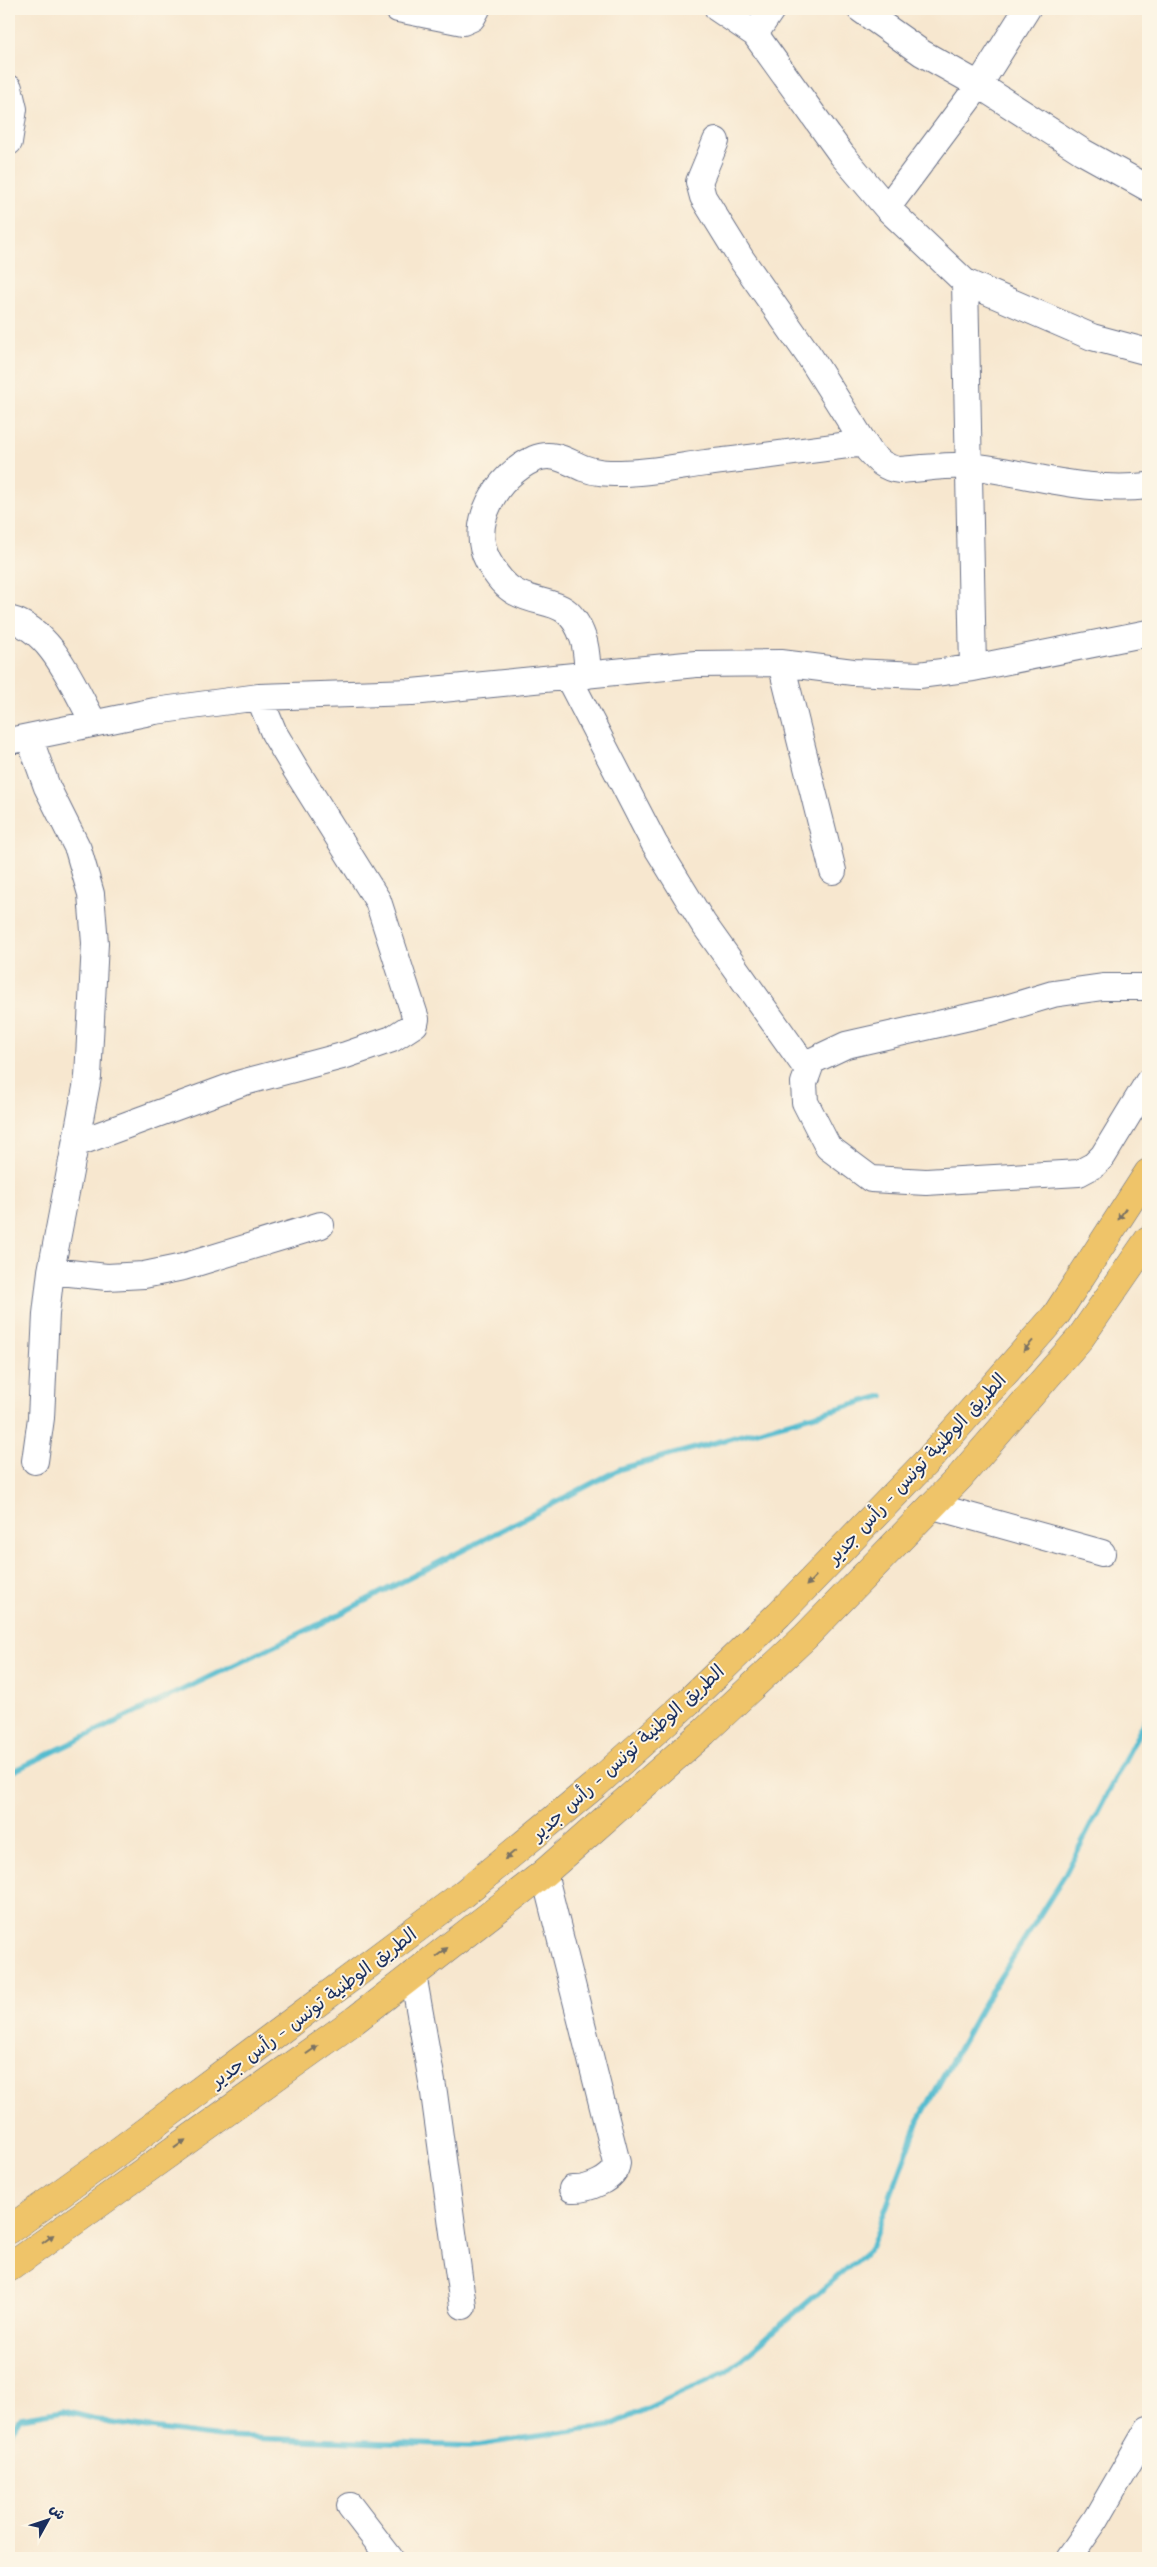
<svg xmlns="http://www.w3.org/2000/svg" width="1157" height="2567" font-family="'Comic Neue','Playpen Sans Arabic',sans-serif">
<style>
.lines{fill:none;stroke-linecap:round;stroke-linejoin:round}
.stream{stroke:#52bbcf;stroke-width:5.5}
.minor-casing{stroke:#686f86;stroke-width:28}
.major-casing{stroke:#686f86;stroke-width:29}
.minor{stroke:#fff;stroke-width:26}
.major{stroke:#efc469;stroke-width:28}
.oneway{fill:#7a7263}
.labels{text-anchor:middle;stroke-width:4;stroke-linejoin:round;paint-order:stroke}
.street-label{font-size:19px;fill:#1b2f5e;stroke:#fcf5e5}
</style>
<rect width="100%" height="100%" fill="#fcf5e5"/>
<filter id="ink" filterUnits="userSpaceOnUse"><feTurbulence type="fractalNoise" baseFrequency=".02" numOctaves="2"/><feDisplacementMap in="SourceGraphic" scale="10" xChannelSelector="R" yChannelSelector="G"/><feConvolveMatrix kernelMatrix="1 2 1 2 8 2 1 2 1" color-interpolation-filters="sRGB"/></filter>
<filter id="wash" filterUnits="userSpaceOnUse"><feTurbulence type="fractalNoise" baseFrequency=".0096" numOctaves="4" result="noise"/><feDisplacementMap in="SourceGraphic" scale="20" xChannelSelector="R" yChannelSelector="G"/><feGaussianBlur stdDeviation="1.12" result="paint"/><feColorMatrix in="noise" values="0 0 0 0 0 0 0 0 0 0 0 0 0 0 0 0 0 1.4 0 .05"/><feComposite in="paint" operator="in"/></filter>
<g filter="url(#wash)">
<rect width="100%" height="100%" fill="#f7e7cf"/>
<g class="lines">
<path class="stream" d="M 9,1773 L 322,1623 L 620,1469 L 883,1396
M 9,2435 L 21,2418 L 63,2411 L 111,2423 L 220,2437 L 470,2446 L 609,2426 L 726,2372 L 871,2248 L 919,2120 L 987,1998 L 1065,1875 L 1148,1715"/>
</g>
</g>
<g filter="url(#ink)">
<g class="lines">
<g class="minor-casing">
<path id="minor" d="M 398,9 L 463,22 L 472,18 L 477,9
M 718,9 L 755,34 L 842,155 L 887,208 L 965,282 L 1092,337 L 1148,352
M 860,9 L 922,53 L 979,85 L 1083,152 L 1148,188
M 755,34 L 772,9
M 9,88 L 14,109 L 9,142
M 716,141 L 699,182 L 703,197 L 742,260 L 810,357 L 869,451 C 878,461 885,468 899,470 C 920,469 951,464 971,466 C 1033,474 1084,493 1148,486
M 887,208 L 979,85 L 1027,9
M 965,282 L 973,668
M 9,619 C 53,630 73,687 94,723
M 781,663 L 833,871
M 588,675 C 587,663 587,649 583,638 C 568,595 544,608 515,592 C 504,586 494,572 488,561 C 468,523 497,476 534,459 C 553,451 566,461 583,468 C 596,473 607,473 620,473 C 650,473 677,467 706,463 C 759,457 811,450 864,443
M 568,677 L 654,843 L 703,923 L 807,1069
M 29,737 L 47,787 L 78,849 L 91,894 L 95,943 L 88,1077 L 51,1271 L 46,1314 L 41,1418 L 35,1461
M 9,741 L 155,711 L 259,697 L 412,692 L 696,664 L 781,663 L 853,672 L 919,675 L 973,668 L 1148,633
M 1148,987 L 1103,987 L 1053,994 L 1000,1010 L 846,1045 L 812,1061 L 804,1083 L 805,1102 L 828,1147 L 871,1179 L 926,1182 L 1079,1173 L 1094,1165 L 1103,1156 L 1148,1082
M 75,1144 L 241,1083 L 346,1055 L 392,1039 L 415,1024 L 416,1019 L 378,901 L 296,770 L 274,733 L 259,697
M 51,1271 L 107,1277 L 144,1275 L 183,1267 L 321,1225
M 933,1506 L 1102,1553
M 544,1873 L 617,2163 C 615,2180 586,2190 572,2189
M 413,1974 L 434,2093 L 463,2306
M 350,2506 L 390,2558
M 1069,2558 L 1096,2519 L 1148,2429"/>
</g>
<g class="major-casing">
<path id="major" d="M 9,2230 L 115,2154 L 463,1894 L 595,1785 L 688,1702 L 779,1614 L 930,1458 L 1056,1315 L 1148,1173
M 9,2268 L 355,2020 L 544,1873 L 704,1732 L 805,1637 L 959,1478 L 1081,1337 L 1148,1240"/>
</g>
<use href="#minor" class="minor"/>
<use href="#major" class="major"/>
</g>
<defs><path id="oneway-solid" d="M-6-.8H1V-3.2L6.5 0L1 3.2V.8H-6Z" transform="scale(1.25)"/></defs>
<g class="oneway">
<use href="#oneway-solid" transform="translate(1122 1214) rotate(123)"/>
<use href="#oneway-solid" transform="translate(1028 1346) rotate(132)"/>
<use href="#oneway-solid" transform="translate(811 1581) rotate(134)"/>
<use href="#oneway-solid" transform="translate(510 1855) rotate(140)"/>
<use href="#oneway-solid" transform="translate(442 1952) rotate(-37)"/>
<use href="#oneway-solid" transform="translate(312 2050) rotate(-35)"/>
<use href="#oneway-solid" transform="translate(180 2144) rotate(-36)"/>
<use href="#oneway-solid" transform="translate(48 2239) rotate(-37)"/>
</g>
</g>
<g class="labels">
<g class="street-label">
<text transform="translate(916 1468) rotate(-47)" y="7">الطريق الوطنية تونس - رأس جدير</text>
<text transform="translate(627 1752) rotate(-42)" y="7">الطريق الوطنية تونس - رأس جدير</text>
<text transform="translate(313 2007) rotate(-37)" y="7">الطريق الوطنية تونس - رأس جدير</text>
</g>
</g>
<rect width="1157" height="2567" fill="none" stroke="#fcf5e5" stroke-width="30"/>
<g transform="translate(48 2520) rotate(50)" stroke="#fcf5e5" stroke-width="4" paint-order="stroke">
<path d="M0-4L9 19L0 12L-9 19Z" fill="#1b2f5e"/>
<text y="-8" font-size="14" font-weight="bold" text-anchor="middle" fill="#1b2f5e">ش</text>
</g>
</svg>
